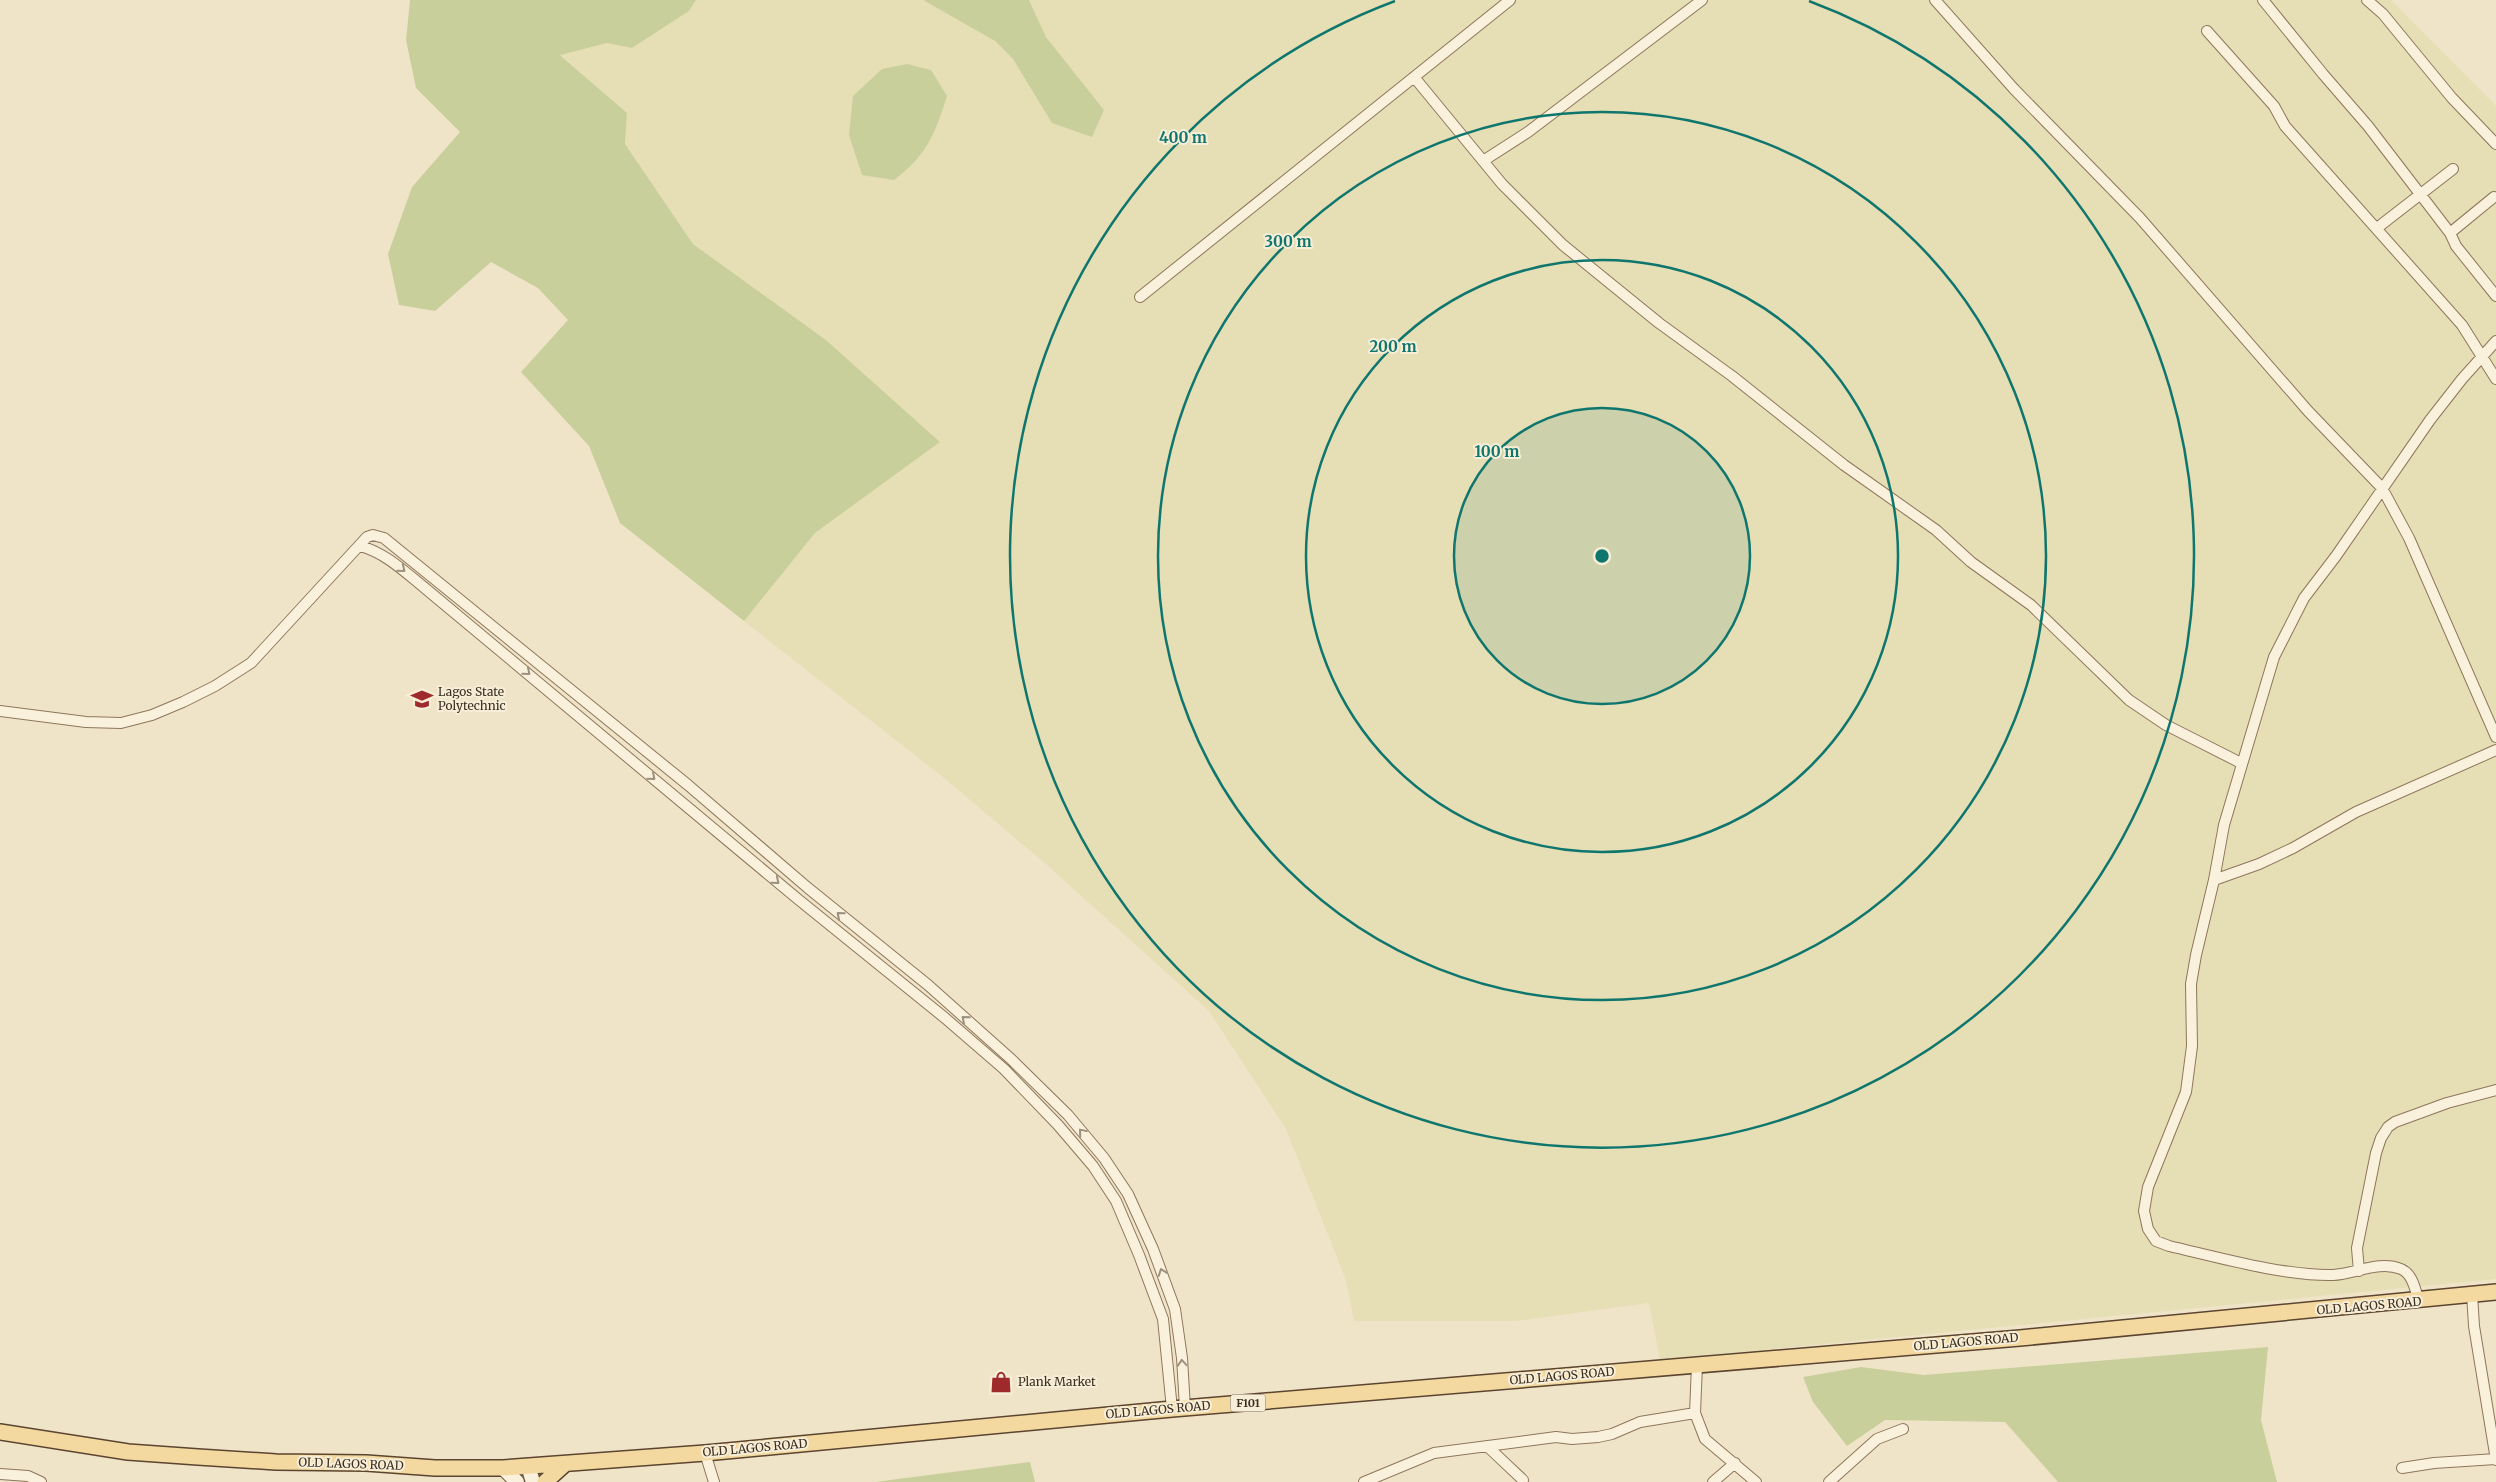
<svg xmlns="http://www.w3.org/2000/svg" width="2496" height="1482" font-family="Merriweather,serif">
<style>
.farmland{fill:#e6deb5}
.green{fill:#c9cf9b}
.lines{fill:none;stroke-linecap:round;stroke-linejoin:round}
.minor-casing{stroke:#8d765c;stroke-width:12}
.secondary-casing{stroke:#6f573f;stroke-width:16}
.primary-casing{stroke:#5b4430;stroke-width:18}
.minor{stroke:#faf1dc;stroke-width:10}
.secondary{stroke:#faf1dc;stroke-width:14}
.primary{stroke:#f3d9a0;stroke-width:15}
.oneway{stroke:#9c907e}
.ring{fill:none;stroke:#0f766e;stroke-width:2.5}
.labels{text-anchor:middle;stroke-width:4;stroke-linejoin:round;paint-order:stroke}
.shield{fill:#f7eed8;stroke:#756857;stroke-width:1}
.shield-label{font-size:11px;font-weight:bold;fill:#3d2e20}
.poi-label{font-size:12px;fill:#3d2e20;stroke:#f7eed8;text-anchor:start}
.street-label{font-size:12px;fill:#3d2e20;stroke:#f7eed8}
.centre{fill:#0f766e;stroke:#f7eed8;stroke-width:2.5}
.ring-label{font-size:15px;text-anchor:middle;font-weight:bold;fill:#0f766e;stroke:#f7eed8;stroke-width:4;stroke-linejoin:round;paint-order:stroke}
</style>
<rect width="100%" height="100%" fill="#f0e4c8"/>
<path class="farmland" d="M 696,0 L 923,0 L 995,41 L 1013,59 L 1027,80 L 1104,110 L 1046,37 L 1029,0 L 2391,0 L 2496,106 L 2496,1279 L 1660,1360 L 1649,1303 L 1516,1321 L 1354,1321 L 1346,1280 L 1286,1129 L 1209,1011 L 1046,864 L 944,778 L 744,621 L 815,533 L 940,442 L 826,340 L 693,244 L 625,144 L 627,113 L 560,54 L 607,43 L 632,48 L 689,11 Z"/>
<path class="green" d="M 410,0 L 696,0 L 689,11 L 632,48 L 607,43 L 560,55 L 627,113 L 625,144 L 693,244 L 826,340 L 940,442 L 815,533 L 744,621 L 620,523 L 589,446 L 521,372 L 568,320 L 538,288 L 491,262 L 435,311 L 399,305 L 388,254 L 412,187 L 460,132 L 416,88 L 406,40 Z
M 923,0 L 1029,0 L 1046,37 L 1104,110 L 1092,137 L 1052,123 L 1013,59 L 995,41 Z
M 907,64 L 931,70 L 947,96 C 935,134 927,155 894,180 L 862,175 L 849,135 L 853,96 L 882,69 Z
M 2268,1347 L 2261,1420 L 2277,1482 L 2058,1482 L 2005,1422 L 1885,1420 L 1847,1446 L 1813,1402 L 1803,1377 L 1861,1367 L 1924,1375 Z
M 1030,1462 L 1035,1482 L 873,1482 L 875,1482 Z"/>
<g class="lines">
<g class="minor-casing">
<path id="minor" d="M 1935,0 L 2014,89 L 2140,218 L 2308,411 L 2382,488 L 2409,538 L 2496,737
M 2263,0 L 2323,74 L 2368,126 L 2450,233 L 2456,246 L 2496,296
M 2367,0 L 2383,14 L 2452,98 L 2496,144
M 2207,31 L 2274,106 L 2285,126 L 2462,325 L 2496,379
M 1414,77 L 1502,184 L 1563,245 L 1659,323 L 1732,376 L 1844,465 L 1936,530 L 1971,562 L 2031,605 L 2129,700 L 2166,725 L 2241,763
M 1483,161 L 1528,132 L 1702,0
M 2377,228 L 2453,169
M 2450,233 L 2494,197
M 1140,297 L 1510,0
M 360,546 C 386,553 405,572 426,589 L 799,900 L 945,1018 L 1004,1069 L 1058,1125 L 1093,1166 L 1116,1201 L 1139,1255 L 1163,1319 L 1172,1409
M 0,711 L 86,722 L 121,723 L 152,715 L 183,702 L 215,686 L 251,663 L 367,537 L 373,535 L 384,538 L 688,785 L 808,888 L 928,985 L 1011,1059 L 1068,1115 L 1104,1158 L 1128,1194 L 1153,1249 L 1175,1309 L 1182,1358 L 1185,1408
M 2214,880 L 2259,864 L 2293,848 L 2356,812 L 2496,750
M 2359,1271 L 2357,1248 L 2376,1153 L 2381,1138 L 2388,1127 L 2395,1122 L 2447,1103 L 2496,1090
M 2472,1294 L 2474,1326 L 2496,1460
M 2419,1301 C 2415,1290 2413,1274 2401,1269 C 2379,1260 2355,1274 2333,1275 C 2284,1276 2217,1257 2169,1246 L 2156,1241 L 2148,1229 L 2144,1211 L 2148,1187 L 2186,1092 L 2192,1046 L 2191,984 L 2196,955 L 2214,880 L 2224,825 L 2274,657 L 2304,598 L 2336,556 L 2430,420 L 2462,379 L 2496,341
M 1697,1365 L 1695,1413 L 1705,1439 L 1756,1482
M 1487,1446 L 1523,1480
M 705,1453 L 714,1482
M 2402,1468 L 2434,1463 L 2496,1459
M 0,1474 L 28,1476 L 41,1482
M 1364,1482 L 1434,1453 L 1556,1437 L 1572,1439 L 1598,1437 L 1612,1434 L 1640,1422 L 1695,1413
M 1713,1482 L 1735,1463
M 1829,1482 L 1877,1439 L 1903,1429"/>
</g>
<g class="secondary-casing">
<path id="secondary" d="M 528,1466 L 533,1482
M 503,1468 L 517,1482"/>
</g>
<g class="primary-casing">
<path id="primary" d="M 0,1432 L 128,1452 L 198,1457 L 276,1462 L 366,1463 L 435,1468 L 503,1468 L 705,1453 L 1172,1409 L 2020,1338 L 2496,1292
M 545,1482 L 565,1464"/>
</g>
<use href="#minor" class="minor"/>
<use href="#secondary" class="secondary"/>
<use href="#primary" class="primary"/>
</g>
<defs><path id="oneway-chevron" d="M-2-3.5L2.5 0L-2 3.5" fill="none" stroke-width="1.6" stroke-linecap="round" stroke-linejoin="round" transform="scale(1.25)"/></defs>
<g class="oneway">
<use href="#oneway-chevron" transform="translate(402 569) rotate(39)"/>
<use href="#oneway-chevron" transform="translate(527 672) rotate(40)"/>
<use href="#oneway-chevron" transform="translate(652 777) rotate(41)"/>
<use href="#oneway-chevron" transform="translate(776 881) rotate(40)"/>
<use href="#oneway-chevron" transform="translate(840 915) rotate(-140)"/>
<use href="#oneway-chevron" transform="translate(965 1019) rotate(-139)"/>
<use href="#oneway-chevron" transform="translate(1082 1132) rotate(-130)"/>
<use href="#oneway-chevron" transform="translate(1162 1272) rotate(-110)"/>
<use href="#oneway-chevron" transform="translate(1182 1363) rotate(-94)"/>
</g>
<circle cx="1602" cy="556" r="148" fill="#0f766e" fill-opacity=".12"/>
<g class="ring">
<circle cx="1602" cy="556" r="148"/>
<circle cx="1602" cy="556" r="296"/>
<circle cx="1602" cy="556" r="444"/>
<path d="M1809 1A592 592 0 1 1 1395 1"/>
</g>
<defs>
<g id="university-bare" transform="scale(1.725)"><path d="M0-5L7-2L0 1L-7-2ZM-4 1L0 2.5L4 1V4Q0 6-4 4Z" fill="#9e2a2b" stroke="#f7eed8" stroke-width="2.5" paint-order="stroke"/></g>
<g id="shop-bare" transform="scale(1.725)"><path d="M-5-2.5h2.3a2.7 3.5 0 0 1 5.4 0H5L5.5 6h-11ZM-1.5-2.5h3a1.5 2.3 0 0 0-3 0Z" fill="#9e2a2b" stroke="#f7eed8" stroke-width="2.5" paint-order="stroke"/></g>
</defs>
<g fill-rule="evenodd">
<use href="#university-bare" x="422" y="699"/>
<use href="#shop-bare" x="1001" y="1382"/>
</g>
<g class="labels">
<rect class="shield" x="1230.5" y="1394.5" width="35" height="17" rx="4"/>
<g class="shield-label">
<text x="1248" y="1407">F101</text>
</g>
<g class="poi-label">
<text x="438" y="696">Lagos State<tspan x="438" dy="14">Polytechnic</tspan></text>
<text x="1018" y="1386">Plank Market</text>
</g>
<g class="street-label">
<text transform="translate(2369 1306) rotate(-5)" y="4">OLD LAGOS ROAD</text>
<text transform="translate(1966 1342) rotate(-5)" y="4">OLD LAGOS ROAD</text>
<text transform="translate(1562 1376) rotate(-5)" y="4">OLD LAGOS ROAD</text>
<text transform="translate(1158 1410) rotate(-5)" y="4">OLD LAGOS ROAD</text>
<text transform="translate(755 1448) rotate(-5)" y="4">OLD LAGOS ROAD</text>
<text transform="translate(351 1464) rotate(2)" y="4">OLD LAGOS ROAD</text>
</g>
</g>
<circle cx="1602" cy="556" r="8" class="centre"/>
<g class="ring-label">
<text x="1183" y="143">400 m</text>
<text x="1288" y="247">300 m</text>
<text x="1393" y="352">200 m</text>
<text x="1497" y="457">100 m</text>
</g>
</svg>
